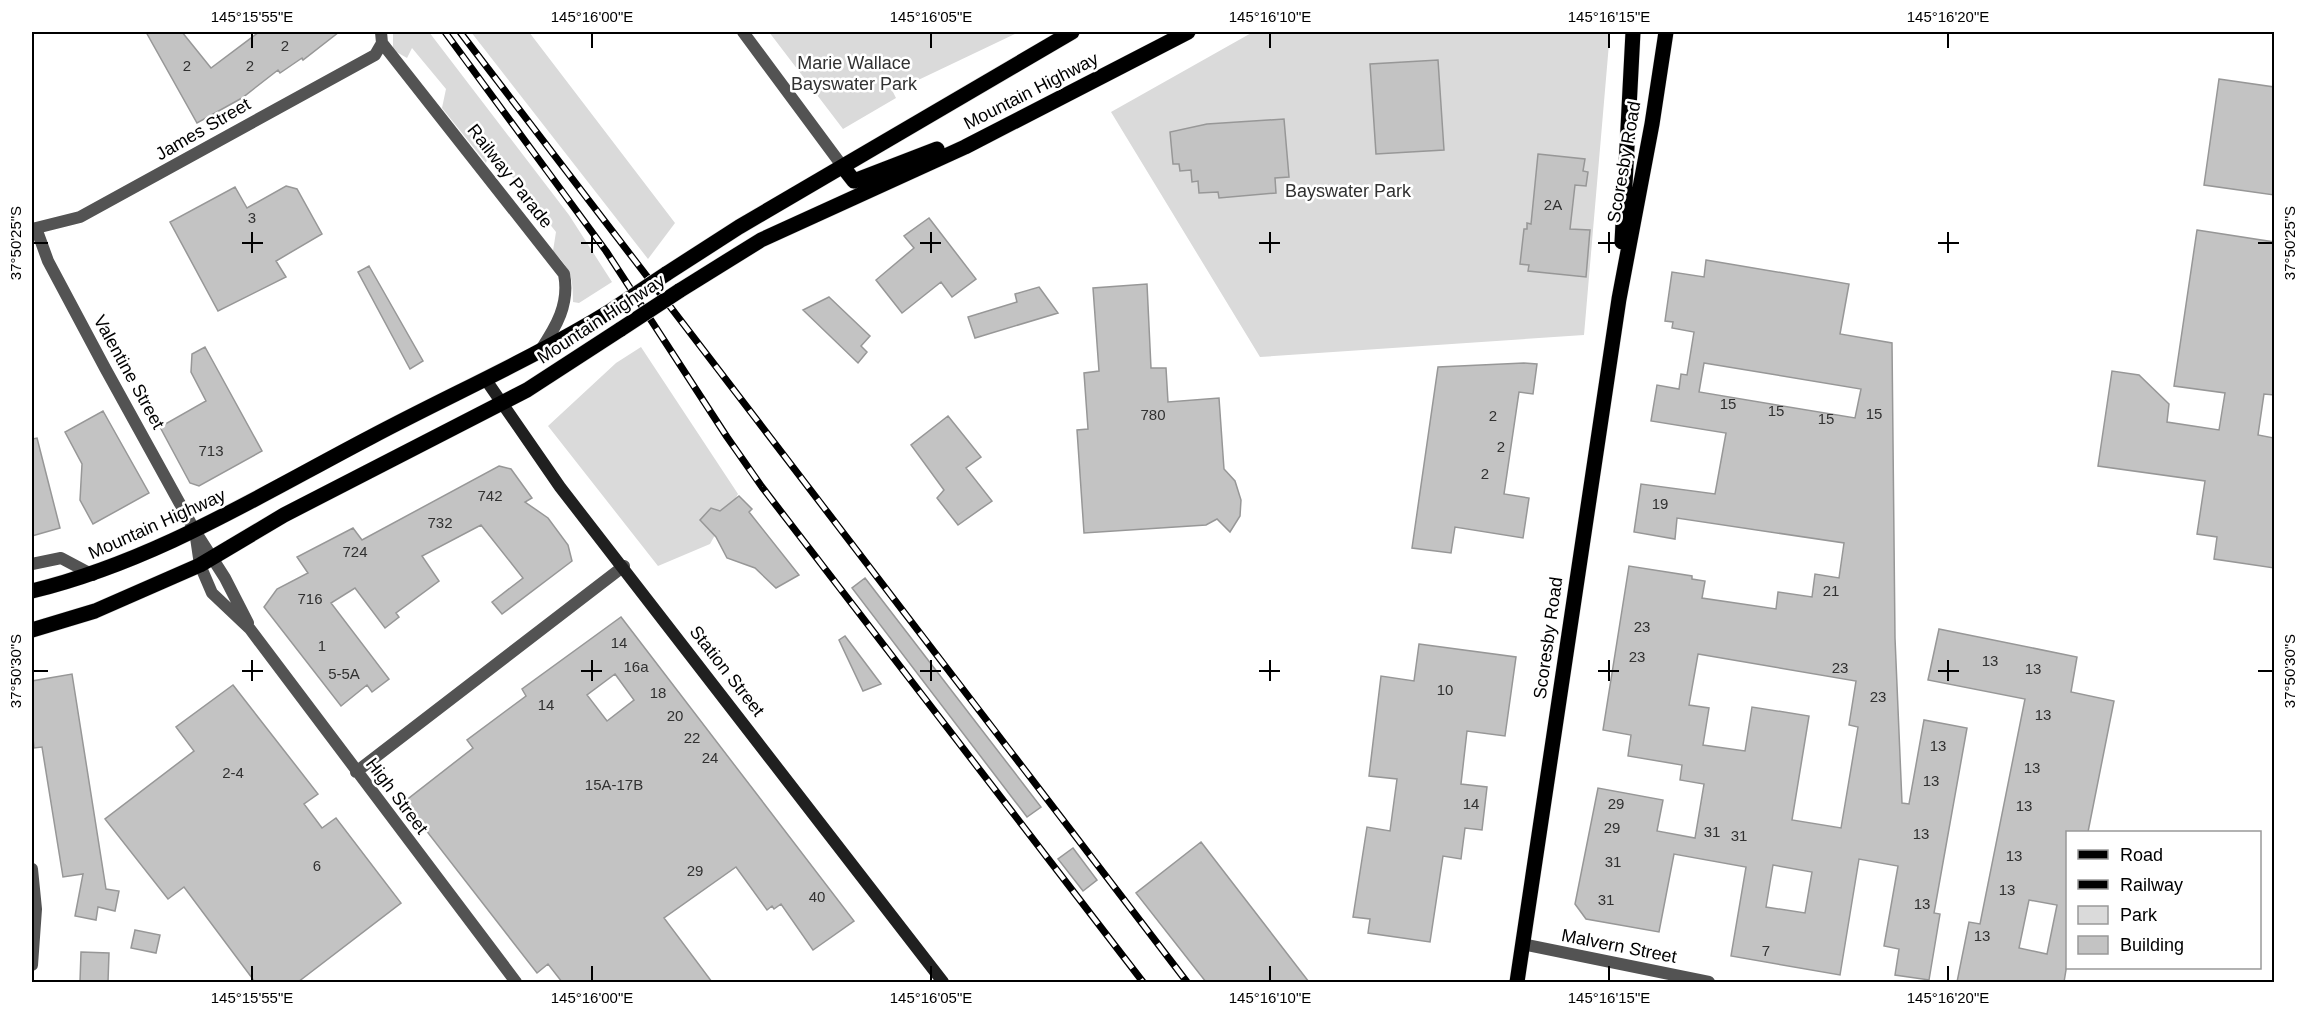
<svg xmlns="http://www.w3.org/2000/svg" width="2306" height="1014" font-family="Arial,sans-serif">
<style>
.green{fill:#dadada}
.building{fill:#c3c3c3;stroke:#979797;stroke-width:1.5;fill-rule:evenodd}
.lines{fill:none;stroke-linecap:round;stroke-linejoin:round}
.primary-casing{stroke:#dbdbdb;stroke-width:16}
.street{stroke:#535353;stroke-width:12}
.secondary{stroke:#202020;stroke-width:12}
.primary{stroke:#000;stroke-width:15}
.rail-casing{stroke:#000;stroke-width:7}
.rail{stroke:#fff;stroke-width:4.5;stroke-dasharray:14;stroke-linecap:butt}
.primary-bridge-casing{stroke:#dbdbdb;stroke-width:16;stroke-linecap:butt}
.primary-bridge{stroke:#000;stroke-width:15}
.ticks{fill:none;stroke:#000;stroke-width:2}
.labels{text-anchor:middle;stroke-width:5;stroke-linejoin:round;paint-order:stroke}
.number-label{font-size:15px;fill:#313131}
.park-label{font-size:18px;fill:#313131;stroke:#fff}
.street-label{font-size:18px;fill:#000;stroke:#fff}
.neatline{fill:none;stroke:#000;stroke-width:2}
.ticks-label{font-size:15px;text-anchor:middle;fill:#000}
</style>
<rect width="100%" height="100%" fill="#fff"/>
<path class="green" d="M 393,32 L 429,32 L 569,215 L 612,282 L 579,303 L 573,302 C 573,276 571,270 553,251 L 556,232 L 490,149 L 486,163 L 442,108 L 446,89 L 412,48 L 407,58 L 393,50 Z
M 471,32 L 529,32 L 675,223 L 648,259 Z
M 769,32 L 1019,32 L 893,92 L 896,98 L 843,129 Z
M 1253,32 L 1610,32 L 1584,335 L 1260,357 L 1111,112 Z
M 641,347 L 738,494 L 710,544 L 658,566 L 548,426 L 616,363 Z"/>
<path class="building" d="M 146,32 L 182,32 L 211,68 L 259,32 L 339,32 L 303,60 L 302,58 L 280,73 L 278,70 L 242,98 L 197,123 Z
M 1438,60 L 1444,150 L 1376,154 L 1370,64 Z
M 2219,79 L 2274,87 L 2274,195 L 2204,185 Z
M 1284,119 L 1289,177 L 1275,178 L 1276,193 L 1219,198 L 1218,192 L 1199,193 L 1198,181 L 1192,182 L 1191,170 L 1180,171 L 1179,164 L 1173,164 L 1170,132 L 1207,124 Z
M 1538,154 L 1585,159 L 1583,171 L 1588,172 L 1586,186 L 1575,185 L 1570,229 L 1590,230 L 1586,277 L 1528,271 L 1529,265 L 1520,264 L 1524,229 L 1527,229 L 1527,223 L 1531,224 Z
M 286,186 L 297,189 L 322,234 L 276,261 L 286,277 L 218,311 L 170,222 L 235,187 L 247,208 Z
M 929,218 L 976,279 L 952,297 L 941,282 L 902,313 L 876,280 L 914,248 L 904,236 Z
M 2197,230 L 2274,242 L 2274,395 L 2264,394 L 2258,435 L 2274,438 L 2274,568 L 2214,559 L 2217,537 L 2197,534 L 2205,481 L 2098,466 L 2112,371 L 2139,375 L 2169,404 L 2167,422 L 2219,430 L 2225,393 L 2174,386 Z
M 1706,260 L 1849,284 L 1840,334 L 1892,343 L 1895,638 L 1902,803 L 1909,804 L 1924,720 L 1967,728 L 1934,913 L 1940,914 L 1929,980 L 1895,975 L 1899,949 L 1884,946 L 1898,866 L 1859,859 L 1840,975 L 1731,956 L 1746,867 L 1674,854 L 1659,932 L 1586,919 L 1575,904 L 1598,788 L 1663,800 L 1657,831 L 1695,838 L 1704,784 L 1680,780 L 1682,765 L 1628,756 L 1631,735 L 1603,730 L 1629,566 L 1692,576 L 1692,579 L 1705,581 L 1702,598 L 1776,609 L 1778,592 L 1812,597 L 1815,574 L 1839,578 L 1844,543 L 1677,518 L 1675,539 L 1634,532 L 1641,484 L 1715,494 L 1726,433 L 1651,421 L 1657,385 L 1679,389 L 1681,374 L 1687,375 L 1694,332 L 1672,328 L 1673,322 L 1665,321 L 1672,272 L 1704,277 ZM 1704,363 L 1861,389 L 1855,418 L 1699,392 ZM 1698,654 L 1856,681 L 1849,725 L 1858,727 L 1841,828 L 1792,820 L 1809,716 L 1752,707 L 1745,751 L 1703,745 L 1709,708 L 1689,705 ZM 1773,865 L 1812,872 L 1805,913 L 1766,907 Z
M 369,266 L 423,361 L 410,369 L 358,272 Z
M 1147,284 L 1151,368 L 1166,368 L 1168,402 L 1219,398 L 1224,469 L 1235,481 L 1241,500 L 1240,516 L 1230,532 L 1217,519 L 1206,525 L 1084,533 L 1077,430 L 1088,429 L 1084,373 L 1099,371 L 1093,288 Z
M 1039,287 L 1058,313 L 975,338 L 968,317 L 1017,302 L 1015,294 Z
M 829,297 L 870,336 L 861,346 L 867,352 L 858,363 L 803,310 Z
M 205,347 L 262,451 L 199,486 L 190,483 L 160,427 L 206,401 L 191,372 L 192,354 Z
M 1524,363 L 1537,364 L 1533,394 L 1519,392 L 1504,494 L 1529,498 L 1523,538 L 1455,527 L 1451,553 L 1412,548 L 1438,367 Z
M 103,411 L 149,493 L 93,524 L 80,500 L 82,464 L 65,432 Z
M 948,416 L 981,457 L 966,468 L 992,501 L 958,525 L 937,498 L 944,490 L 911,445 Z
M 37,438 L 60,528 L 32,536 L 32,439 Z
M 499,466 L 511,469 L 532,498 L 525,502 L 548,518 L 568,545 L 572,561 L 502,614 L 492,602 L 523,578 L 481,525 L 422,556 L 439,581 L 396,613 L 399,617 L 385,628 L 355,588 L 331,603 L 389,679 L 372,692 L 367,685 L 341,706 L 264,607 L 277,589 L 308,573 L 297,557 L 353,528 L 362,540 Z
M 739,496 L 752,509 L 749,512 L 799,575 L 776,588 L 755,568 L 727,558 L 716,537 L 700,520 L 711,508 L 720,511 Z
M 865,578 L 1041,807 L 1027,817 L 852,588 Z
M 621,617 L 854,921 L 813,950 L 781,904 L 774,909 L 772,906 L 767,910 L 736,867 L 664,918 L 712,982 L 562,982 L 548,964 L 537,973 L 404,802 L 473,748 L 467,740 L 526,696 L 522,689 ZM 615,674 L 634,700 L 607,721 L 587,695 Z
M 1939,629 L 2077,657 L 2071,692 L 2114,701 L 2088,832 L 2067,832 L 2067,964 L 2064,982 L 1957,982 L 1969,922 L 1980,924 L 2025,699 L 1928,680 ZM 2029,900 L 2057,905 L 2047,954 L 2019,948 Z
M 845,636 L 881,684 L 863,691 L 839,640 Z
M 1419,644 L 1516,657 L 1505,736 L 1467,731 L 1461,784 L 1487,787 L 1482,830 L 1465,828 L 1461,859 L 1443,856 L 1430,942 L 1368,933 L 1370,919 L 1353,917 L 1367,827 L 1390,831 L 1397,779 L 1369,776 L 1381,676 L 1414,681 Z
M 72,674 L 106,889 L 119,891 L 115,911 L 98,907 L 96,920 L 75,916 L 83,874 L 63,877 L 42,747 L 34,748 L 32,729 L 32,681 Z
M 233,685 L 318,794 L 304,804 L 322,828 L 336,818 L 401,903 L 298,982 L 255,982 L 184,887 L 168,899 L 105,819 L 194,751 L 176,727 Z
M 1201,842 L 1309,982 L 1206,982 L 1136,893 Z
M 1073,848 L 1097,880 L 1083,891 L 1058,859 Z
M 135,930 L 160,935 L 156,953 L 131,948 Z
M 81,952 L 109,953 L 108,982 L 80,982 Z"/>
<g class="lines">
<g class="primary-casing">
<path id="primary" d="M 843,167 L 854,181 L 937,149
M 1622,242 L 1633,32
M 666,274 L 739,227 L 1072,32
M 679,291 L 761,240 L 965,147 L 1188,32
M 32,591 C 155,561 260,495 371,437 C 450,395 532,359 609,312
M 32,630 L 95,611 L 200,565 L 284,515 L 527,390 L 621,329
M 1517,982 L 1619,299 L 1652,124 L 1666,32"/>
</g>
<path class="street" d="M 381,32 L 382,43 L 564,274 C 570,304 556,327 540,351
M 743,32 L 843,167
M 36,228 L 48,261 L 105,368 L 195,531 L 225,578 L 248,623
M 32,229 L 80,217 L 375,55 L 382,43
M 195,531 L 200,565 L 212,593 L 250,629 L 516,982
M 32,564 L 61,558 L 93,575
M 356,772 L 624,566
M 32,869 L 36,909 L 32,965
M 1522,944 L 1709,982"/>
<path class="secondary" d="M 486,380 L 560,487 L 943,982"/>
<use href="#primary" class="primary"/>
<g class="rail-casing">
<path id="rail" d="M 445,32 L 606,251 L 727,437 L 762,487 L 1143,982
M 460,32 L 1187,982"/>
</g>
<use href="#rail" class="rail"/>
<g class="primary-bridge-casing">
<path id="primary-bridge" d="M 609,312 L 666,274
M 621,329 L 679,291"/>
</g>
<use href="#primary-bridge" class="primary-bridge"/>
</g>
<path class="ticks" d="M 252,33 L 252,48M 592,33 L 592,48M 931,33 L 931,48M 1270,33 L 1270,48M 1609,33 L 1609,48M 1948,33 L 1948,48M 252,232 L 252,253M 592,232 L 592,253M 931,232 L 931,253M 1270,232 L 1270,253M 1609,232 L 1609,253M 1948,232 L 1948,253M 33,243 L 48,243M 242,243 L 263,243M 581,243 L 602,243M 920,243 L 941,243M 1259,243 L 1280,243M 1598,243 L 1619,243M 1938,243 L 1959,243M 2258,243 L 2273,243M 252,660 L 252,681M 592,660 L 592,681M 931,660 L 931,681M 1270,660 L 1270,681M 1609,660 L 1609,681M 1948,660 L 1948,681M 33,671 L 48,671M 242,671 L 263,671M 581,671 L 602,671M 920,671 L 941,671M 1259,671 L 1280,671M 1598,671 L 1619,671M 1938,671 L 1959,671M 2258,671 L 2273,671M 252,966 L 252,981M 592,966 L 592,981M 931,966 L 931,981M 1270,966 L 1270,981M 1609,966 L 1609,981M 1948,966 L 1948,981"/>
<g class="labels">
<g class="number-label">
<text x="285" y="51">2</text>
<text x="187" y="71">2</text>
<text x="250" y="71">2</text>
<text x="1553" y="210">2A</text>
<text x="252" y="223">3</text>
<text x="1728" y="409">15</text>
<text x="1776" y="416">15</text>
<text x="1874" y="419">15</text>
<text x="1153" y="420">780</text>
<text x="1493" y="421">2</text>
<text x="1826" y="424">15</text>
<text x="1501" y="452">2</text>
<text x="211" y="456">713</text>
<text x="1485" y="479">2</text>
<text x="490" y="501">742</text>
<text x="1660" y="509">19</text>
<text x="440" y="528">732</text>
<text x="355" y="557">724</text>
<text x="1831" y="596">21</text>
<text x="310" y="604">716</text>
<text x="1642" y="632">23</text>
<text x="619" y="648">14</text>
<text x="322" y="651">1</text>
<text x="1637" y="662">23</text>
<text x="1990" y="666">13</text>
<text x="636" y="672">16a</text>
<text x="1840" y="673">23</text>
<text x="2033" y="674">13</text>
<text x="344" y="679">5-5A</text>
<text x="1445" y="695">10</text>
<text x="658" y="698">18</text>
<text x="1878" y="702">23</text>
<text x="546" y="710">14</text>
<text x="2043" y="720">13</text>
<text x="675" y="721">20</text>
<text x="692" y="743">22</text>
<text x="1938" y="751">13</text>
<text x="710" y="763">24</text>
<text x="2032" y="773">13</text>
<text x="233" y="778">2-4</text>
<text x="1931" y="786">13</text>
<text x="614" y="790">15A-17B</text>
<text x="1471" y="809">14</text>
<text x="1616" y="809">29</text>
<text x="2024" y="811">13</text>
<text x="1612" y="833">29</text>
<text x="1712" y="837">31</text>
<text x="1921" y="839">13</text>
<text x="1739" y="841">31</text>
<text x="2014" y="861">13</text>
<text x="1613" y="867">31</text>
<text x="317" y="871">6</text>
<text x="695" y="876">29</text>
<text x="2007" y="895">13</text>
<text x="817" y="902">40</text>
<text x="1606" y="905">31</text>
<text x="1922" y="909">13</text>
<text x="1982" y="941">13</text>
<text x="1766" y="956">7</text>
</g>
<g class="park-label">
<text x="854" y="69">Marie Wallace<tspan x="854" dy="21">Bayswater Park</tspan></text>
<text x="1348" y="197">Bayswater Park</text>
</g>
<g class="street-label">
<text transform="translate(1031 91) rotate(-27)" y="6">Mountain Highway</text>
<text transform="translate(203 129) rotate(-30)" y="6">James Street</text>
<text transform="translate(1624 162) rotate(-80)" y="6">Scoresby Road</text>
<text transform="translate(510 176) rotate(52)" y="6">Railway Parade</text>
<text transform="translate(601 319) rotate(-33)" y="6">Mountain Highway</text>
<text transform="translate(129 372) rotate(61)" y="6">Valentine Street</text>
<text transform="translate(157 524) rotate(-24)" y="6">Mountain Highway</text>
<text transform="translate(1548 638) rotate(-82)" y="6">Scoresby Road</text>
<text transform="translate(727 671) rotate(52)" y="6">Station Street</text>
<text transform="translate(397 796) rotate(53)" y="6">High Street</text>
<text transform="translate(1619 946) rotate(11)" y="6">Malvern Street</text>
</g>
</g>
<rect width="2306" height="1014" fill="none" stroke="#ffffff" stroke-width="66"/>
<rect x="2066" y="831" width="195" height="138" fill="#ffffff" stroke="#999999" stroke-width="1.5"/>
<rect x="2078" y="850" width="30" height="9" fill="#000000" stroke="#999999" stroke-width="1.5"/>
<text x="2120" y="861" font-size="18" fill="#000000">Road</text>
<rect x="2078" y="880" width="30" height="9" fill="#000000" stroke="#999999" stroke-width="1.5"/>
<text x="2120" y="891" font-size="18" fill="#000000">Railway</text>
<rect x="2078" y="906" width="30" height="18" fill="#dadada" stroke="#999999" stroke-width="1.5"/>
<text x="2120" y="921" font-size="18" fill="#000000">Park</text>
<rect x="2078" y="936" width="30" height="18" fill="#c3c3c3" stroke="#999999" stroke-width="1.5"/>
<text x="2120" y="951" font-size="18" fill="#000000">Building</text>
<rect x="33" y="33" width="2240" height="948" class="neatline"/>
<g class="ticks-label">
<text x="252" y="22">145°15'55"E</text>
<text x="592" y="22">145°16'00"E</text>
<text x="931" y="22">145°16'05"E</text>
<text x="1270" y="22">145°16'10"E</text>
<text x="1609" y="22">145°16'15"E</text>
<text x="1948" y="22">145°16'20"E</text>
<text transform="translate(16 243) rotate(-90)" y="5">37°50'25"S</text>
<text transform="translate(2290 243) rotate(-90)" y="5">37°50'25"S</text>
<text transform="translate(16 671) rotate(-90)" y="5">37°50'30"S</text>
<text transform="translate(2290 671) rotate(-90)" y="5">37°50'30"S</text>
<text x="252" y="1003">145°15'55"E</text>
<text x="592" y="1003">145°16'00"E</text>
<text x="931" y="1003">145°16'05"E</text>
<text x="1270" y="1003">145°16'10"E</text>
<text x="1609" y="1003">145°16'15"E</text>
<text x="1948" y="1003">145°16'20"E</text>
</g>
</svg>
